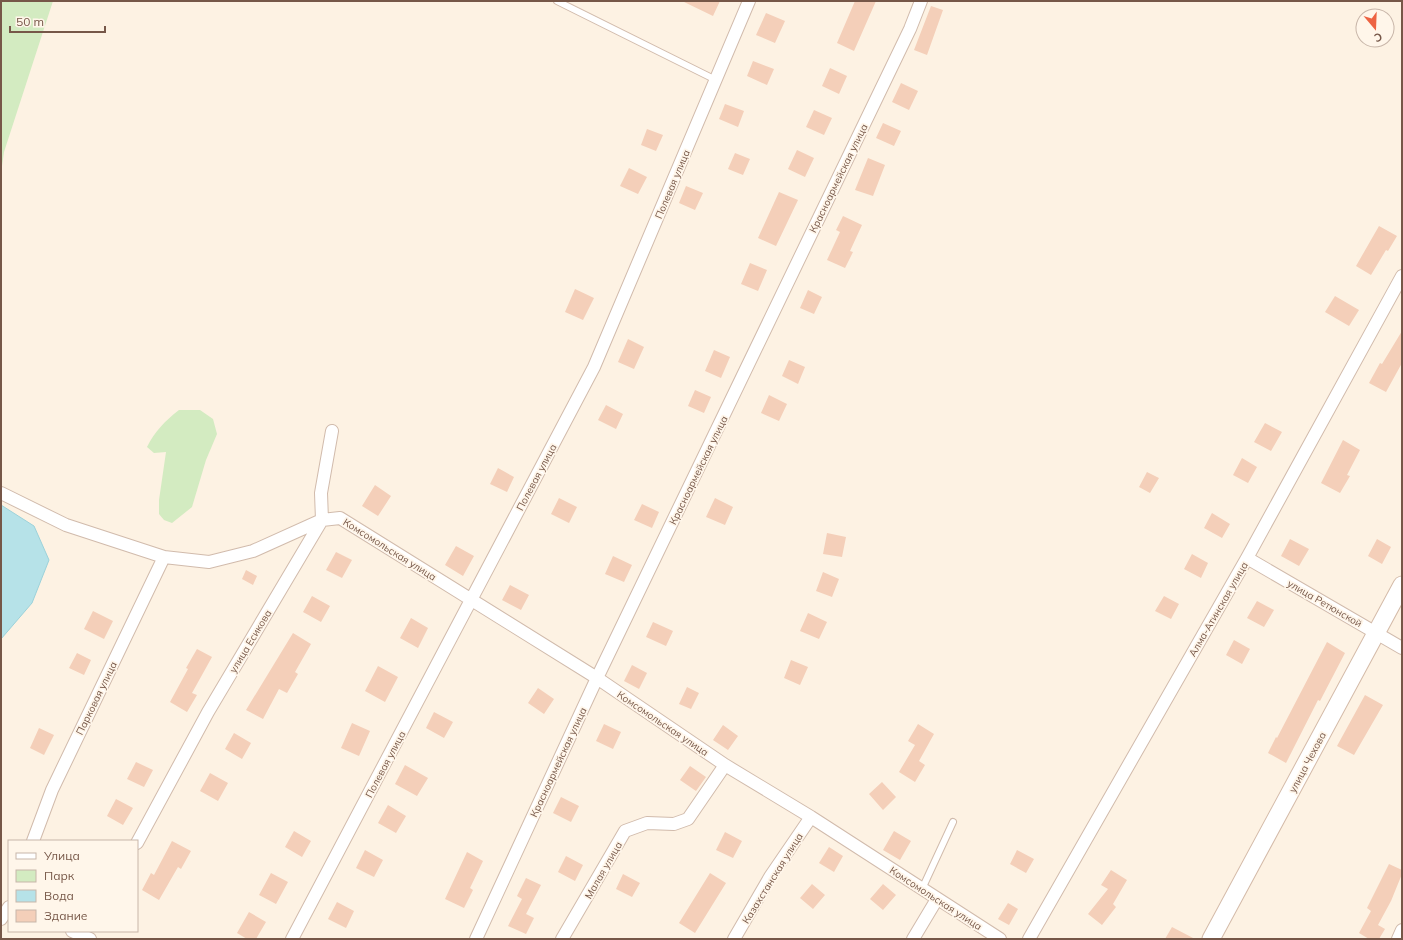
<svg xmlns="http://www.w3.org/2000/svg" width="1403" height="940" font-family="Mulish,sans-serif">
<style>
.green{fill:#d3ebc1}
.water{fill:#b6e2e8;stroke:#9cd2da}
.building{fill:#f4cfb9}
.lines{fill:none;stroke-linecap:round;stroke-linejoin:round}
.lane-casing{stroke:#d1bbac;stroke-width:8}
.street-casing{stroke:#d1bbac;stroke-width:14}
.secondary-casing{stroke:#d4bba9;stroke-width:19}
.lane{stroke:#fff;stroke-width:6}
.street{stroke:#fff;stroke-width:12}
.secondary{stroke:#fff;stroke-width:17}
.labels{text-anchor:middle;stroke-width:3.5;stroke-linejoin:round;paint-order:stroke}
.street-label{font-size:10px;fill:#765748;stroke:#fff6ea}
</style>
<rect width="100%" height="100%" fill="#fdf2e3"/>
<path class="green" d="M 1,1 L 53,1 L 4,152 L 1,173 Z
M 179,410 L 200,410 L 213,419 L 217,434 L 206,460 L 192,507 L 172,523 L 164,520 L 159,514 L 159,500 L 166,452 L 154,453 L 147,447 C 155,431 165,421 179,410 Z"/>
<path class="water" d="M 1,505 L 34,526 L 49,560 L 32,603 L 1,639 Z"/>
<path class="building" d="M 682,1 L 720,1 L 713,16 Z
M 855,1 L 876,1 L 854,51 L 837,43 Z
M 931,6 L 943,10 L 927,55 L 914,50 Z
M 766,13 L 785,21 L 775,43 L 756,35 Z
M 753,61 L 774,69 L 767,85 L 747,76 Z
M 830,68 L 847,76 L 839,94 L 822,86 Z
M 901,83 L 918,91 L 909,110 L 892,102 Z
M 725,104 L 744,111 L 738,127 L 719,119 Z
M 814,110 L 832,118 L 824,135 L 806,127 Z
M 883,123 L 901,131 L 894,146 L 876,138 Z
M 647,129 L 663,135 L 656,151 L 641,145 Z
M 797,150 L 814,158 L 805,177 L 788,169 Z
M 735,153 L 750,159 L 743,175 L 728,169 Z
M 868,158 L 885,165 L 873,196 L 855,190 Z
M 629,168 L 647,177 L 638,194 L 620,186 Z
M 686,186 L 703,193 L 695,210 L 679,203 Z
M 779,192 L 798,200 L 776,246 L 758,238 Z
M 843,216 L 862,225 L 850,251 L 853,252 L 845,268 L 827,260 L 840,232 L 836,230 Z
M 1379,226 L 1397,236 L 1388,251 L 1386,250 L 1371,275 L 1356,266 Z
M 750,263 L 767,270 L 758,291 L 741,284 Z
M 575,289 L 594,298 L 583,320 L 565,312 Z
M 808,290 L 822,297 L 814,314 L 800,308 Z
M 1335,296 L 1359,310 L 1349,326 L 1325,312 Z
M 1402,331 L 1402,363 L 1386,392 L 1369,383 L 1380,363 L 1382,364 Z
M 628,339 L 644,347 L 634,369 L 618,362 Z
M 714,350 L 730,357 L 721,378 L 705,371 Z
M 789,360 L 805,367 L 798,384 L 782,376 Z
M 695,390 L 711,397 L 704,413 L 688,406 Z
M 769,395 L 787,404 L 779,421 L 761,413 Z
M 606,405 L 623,414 L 616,429 L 598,420 Z
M 1265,423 L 1282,432 L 1271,451 L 1254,442 Z
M 1343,440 L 1360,450 L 1347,475 L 1350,476 L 1340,493 L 1321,483 Z
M 1242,458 L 1257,467 L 1248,483 L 1233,475 Z
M 498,468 L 514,477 L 507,492 L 490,484 Z
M 1147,472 L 1159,478 L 1150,493 L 1139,487 Z
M 375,485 L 391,496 L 378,516 L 362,506 Z
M 559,498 L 577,507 L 569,523 L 551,514 Z
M 715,498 L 733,507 L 725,525 L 706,517 Z
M 642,504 L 659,512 L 652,528 L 634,520 Z
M 1212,513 L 1230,524 L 1222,538 L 1204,528 Z
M 827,533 L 846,537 L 842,557 L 823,554 Z
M 1290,539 L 1309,549 L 1299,566 L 1281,556 Z
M 1377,539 L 1391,547 L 1382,564 L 1368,556 Z
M 456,546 L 474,556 L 463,576 L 445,565 Z
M 336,552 L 352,560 L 342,578 L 326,570 Z
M 1192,554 L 1208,563 L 1201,578 L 1184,569 Z
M 613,556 L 632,565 L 624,582 L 605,574 Z
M 246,570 L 257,576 L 253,585 L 242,579 Z
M 823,572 L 839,579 L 832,597 L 816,591 Z
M 510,585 L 529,595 L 521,610 L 502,600 Z
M 312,596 L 330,606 L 321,622 L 303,612 Z
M 1164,596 L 1179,604 L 1171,619 L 1155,611 Z
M 1257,601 L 1274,610 L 1264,627 L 1247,618 Z
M 93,611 L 113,621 L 104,639 L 84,629 Z
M 808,613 L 827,622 L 819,639 L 800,631 Z
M 411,618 L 428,628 L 418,648 L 400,638 Z
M 653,622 L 673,631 L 666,646 L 646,637 Z
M 293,633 L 311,644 L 295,672 L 298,674 L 287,693 L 279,689 L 263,719 L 246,710 Z
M 1234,640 L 1250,649 L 1242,664 L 1226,655 Z
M 1327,642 L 1345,653 L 1320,701 L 1318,700 L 1286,763 L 1268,753 L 1276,737 L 1277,738 Z
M 197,649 L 212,657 L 192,693 L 197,695 L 187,712 L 170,702 L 188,669 L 186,668 Z
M 77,653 L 91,660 L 84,675 L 69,668 Z
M 791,660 L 808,667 L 800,685 L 784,678 Z
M 632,665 L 647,673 L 639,689 L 624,681 Z
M 378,666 L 398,677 L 385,702 L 365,691 Z
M 687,687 L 699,693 L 691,709 L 679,704 Z
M 538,688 L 554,699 L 544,714 L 528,703 Z
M 1365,695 L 1383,705 L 1354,755 L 1337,746 Z
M 434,712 L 453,722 L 444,738 L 426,728 Z
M 352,723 L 370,731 L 359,756 L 341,748 Z
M 604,724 L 621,732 L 613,749 L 596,741 Z
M 918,724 L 934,734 L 919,761 L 925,765 L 915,782 L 899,772 L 915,745 L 908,741 Z
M 723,725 L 738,736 L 728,750 L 713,740 Z
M 39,728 L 54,735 L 44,755 L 30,748 Z
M 234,733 L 251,743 L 242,759 L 225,749 Z
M 136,762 L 153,770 L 144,787 L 127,779 Z
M 405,765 L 428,778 L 417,796 L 395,784 Z
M 690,766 L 706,777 L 696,791 L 680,780 Z
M 210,773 L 228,783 L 218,801 L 200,791 Z
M 882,782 L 896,797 L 883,810 L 869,794 Z
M 561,797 L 579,806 L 571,822 L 553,813 Z
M 116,799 L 133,808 L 123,825 L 107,816 Z
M 388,805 L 406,816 L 396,833 L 378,823 Z
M 294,831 L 311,841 L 302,857 L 285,847 Z
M 894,831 L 911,841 L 900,860 L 883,850 Z
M 725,832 L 742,841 L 733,858 L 716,850 Z
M 172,841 L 191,851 L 181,869 L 178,867 L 159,900 L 142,890 L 151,873 L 154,875 Z
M 829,847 L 843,856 L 834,872 L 819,863 Z
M 365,850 L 383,860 L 374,877 L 356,868 Z
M 1017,850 L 1034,859 L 1026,873 L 1010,864 Z
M 467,852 L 483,861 L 470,888 L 473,890 L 464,908 L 445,899 Z
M 566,856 L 583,865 L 575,881 L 558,872 Z
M 1389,864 L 1402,870 L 1402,874 L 1391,901 L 1378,925 L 1385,929 L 1379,939 L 1369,939 L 1359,933 L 1371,911 L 1367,908 Z
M 1111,870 L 1127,880 L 1113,904 L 1116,907 L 1102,925 L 1088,914 L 1108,889 L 1101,885 Z
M 271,873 L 288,882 L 276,904 L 259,895 Z
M 710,873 L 726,883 L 695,933 L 679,923 Z
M 623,874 L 640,883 L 632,897 L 616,889 Z
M 526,878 L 541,885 L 526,914 L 534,918 L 526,934 L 508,926 L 522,899 L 517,896 Z
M 812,884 L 825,895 L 813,909 L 800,898 Z
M 883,884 L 896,895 L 883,910 L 870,899 Z
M 337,902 L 354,911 L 346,928 L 328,919 Z
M 1008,903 L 1018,909 L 1009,925 L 998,919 Z
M 249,912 L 266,922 L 256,939 L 247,939 L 237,933 Z
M 1172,927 L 1195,939 L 1165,939 Z"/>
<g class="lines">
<g class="lane-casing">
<path id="lane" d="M 557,1 L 716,80
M 922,889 L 953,822"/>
</g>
<g class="street-casing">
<path id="street" d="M 1,493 L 66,525 L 164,557 L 209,562 L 253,551 L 322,520 L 340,518 L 597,678 L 725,765 L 811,817 L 1000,939
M 1247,558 L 1402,648
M 33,841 L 52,790 L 164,557
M 137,843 L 208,712 L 322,520 L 321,493 L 332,431
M 1,919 L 9,907
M 72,931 L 90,939
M 292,939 L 594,367 L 749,1
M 476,939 L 597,678 L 910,29 L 921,1
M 562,939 L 625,831 L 647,823 L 674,824 L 688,819 L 725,765
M 734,939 L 770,877 L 811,817
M 913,939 L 937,899
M 1029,939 L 1247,558 L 1402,276
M 1398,939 L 1402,930"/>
</g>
<g class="secondary-casing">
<path id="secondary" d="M 1211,939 L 1402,585"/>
</g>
<use href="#lane" class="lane"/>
<use href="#street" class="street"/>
<use href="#secondary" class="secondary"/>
</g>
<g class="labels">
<g class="street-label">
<text transform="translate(838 178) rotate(-64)" y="4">Красноармейская улица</text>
<text transform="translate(672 184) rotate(-67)" y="4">Полевая улица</text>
<text transform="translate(698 470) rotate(-64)" y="4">Красноармейская улица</text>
<text transform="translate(536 477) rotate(-62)" y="4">Полевая улица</text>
<text transform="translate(390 549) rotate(32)" y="4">Комсомольская улица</text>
<text transform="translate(1325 603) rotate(30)" y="4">улица Ретюнской</text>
<text transform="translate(1218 609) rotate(-60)" y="4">Алма-Атинская улица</text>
<text transform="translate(250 641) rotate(-59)" y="4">улица Есикова</text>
<text transform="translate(96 698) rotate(-64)" y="4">Парковая улица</text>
<text transform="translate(663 723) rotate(34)" y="4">Комсомольская улица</text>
<text transform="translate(558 762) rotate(-65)" y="4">Красноармейская улица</text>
<text transform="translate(1307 762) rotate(-62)" y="4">улица Чехова</text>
<text transform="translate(385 764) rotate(-62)" y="4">Полевая улица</text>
<text transform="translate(603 870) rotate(-60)" y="4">Малая улица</text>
<text transform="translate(772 878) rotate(-58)" y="4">Казахстанская улица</text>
<text transform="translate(936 898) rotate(33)" y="4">Комсомольская улица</text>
</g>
</g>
<rect width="1403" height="940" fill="none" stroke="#765748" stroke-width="4"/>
<rect x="8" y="840" width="130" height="92" fill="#fff6ea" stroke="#c8b6a9"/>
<rect x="16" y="853" width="20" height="6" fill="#ffffff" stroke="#c8b6a9"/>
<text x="44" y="860" font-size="12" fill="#765748">Улица</text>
<rect x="16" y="870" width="20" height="12" fill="#d3ebc1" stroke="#c8b6a9"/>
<text x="44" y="880" font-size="12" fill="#765748">Парк</text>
<rect x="16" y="890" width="20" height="12" fill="#b6e2e8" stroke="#c8b6a9"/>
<text x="44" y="900" font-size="12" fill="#765748">Вода</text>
<rect x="16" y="910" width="20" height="12" fill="#f4cfb9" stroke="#c8b6a9"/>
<text x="44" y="920" font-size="12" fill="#765748">Здание</text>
<g transform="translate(1375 28) rotate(161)"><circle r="19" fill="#fff6ea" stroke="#c8b6a9"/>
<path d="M0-3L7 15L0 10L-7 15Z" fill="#ed6342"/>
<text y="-6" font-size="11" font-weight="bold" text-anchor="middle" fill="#765748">С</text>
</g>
<path d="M10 26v6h95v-6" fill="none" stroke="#765748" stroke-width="2"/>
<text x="16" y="26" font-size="12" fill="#765748" stroke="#fff6ea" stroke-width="3" paint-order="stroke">50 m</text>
</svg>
